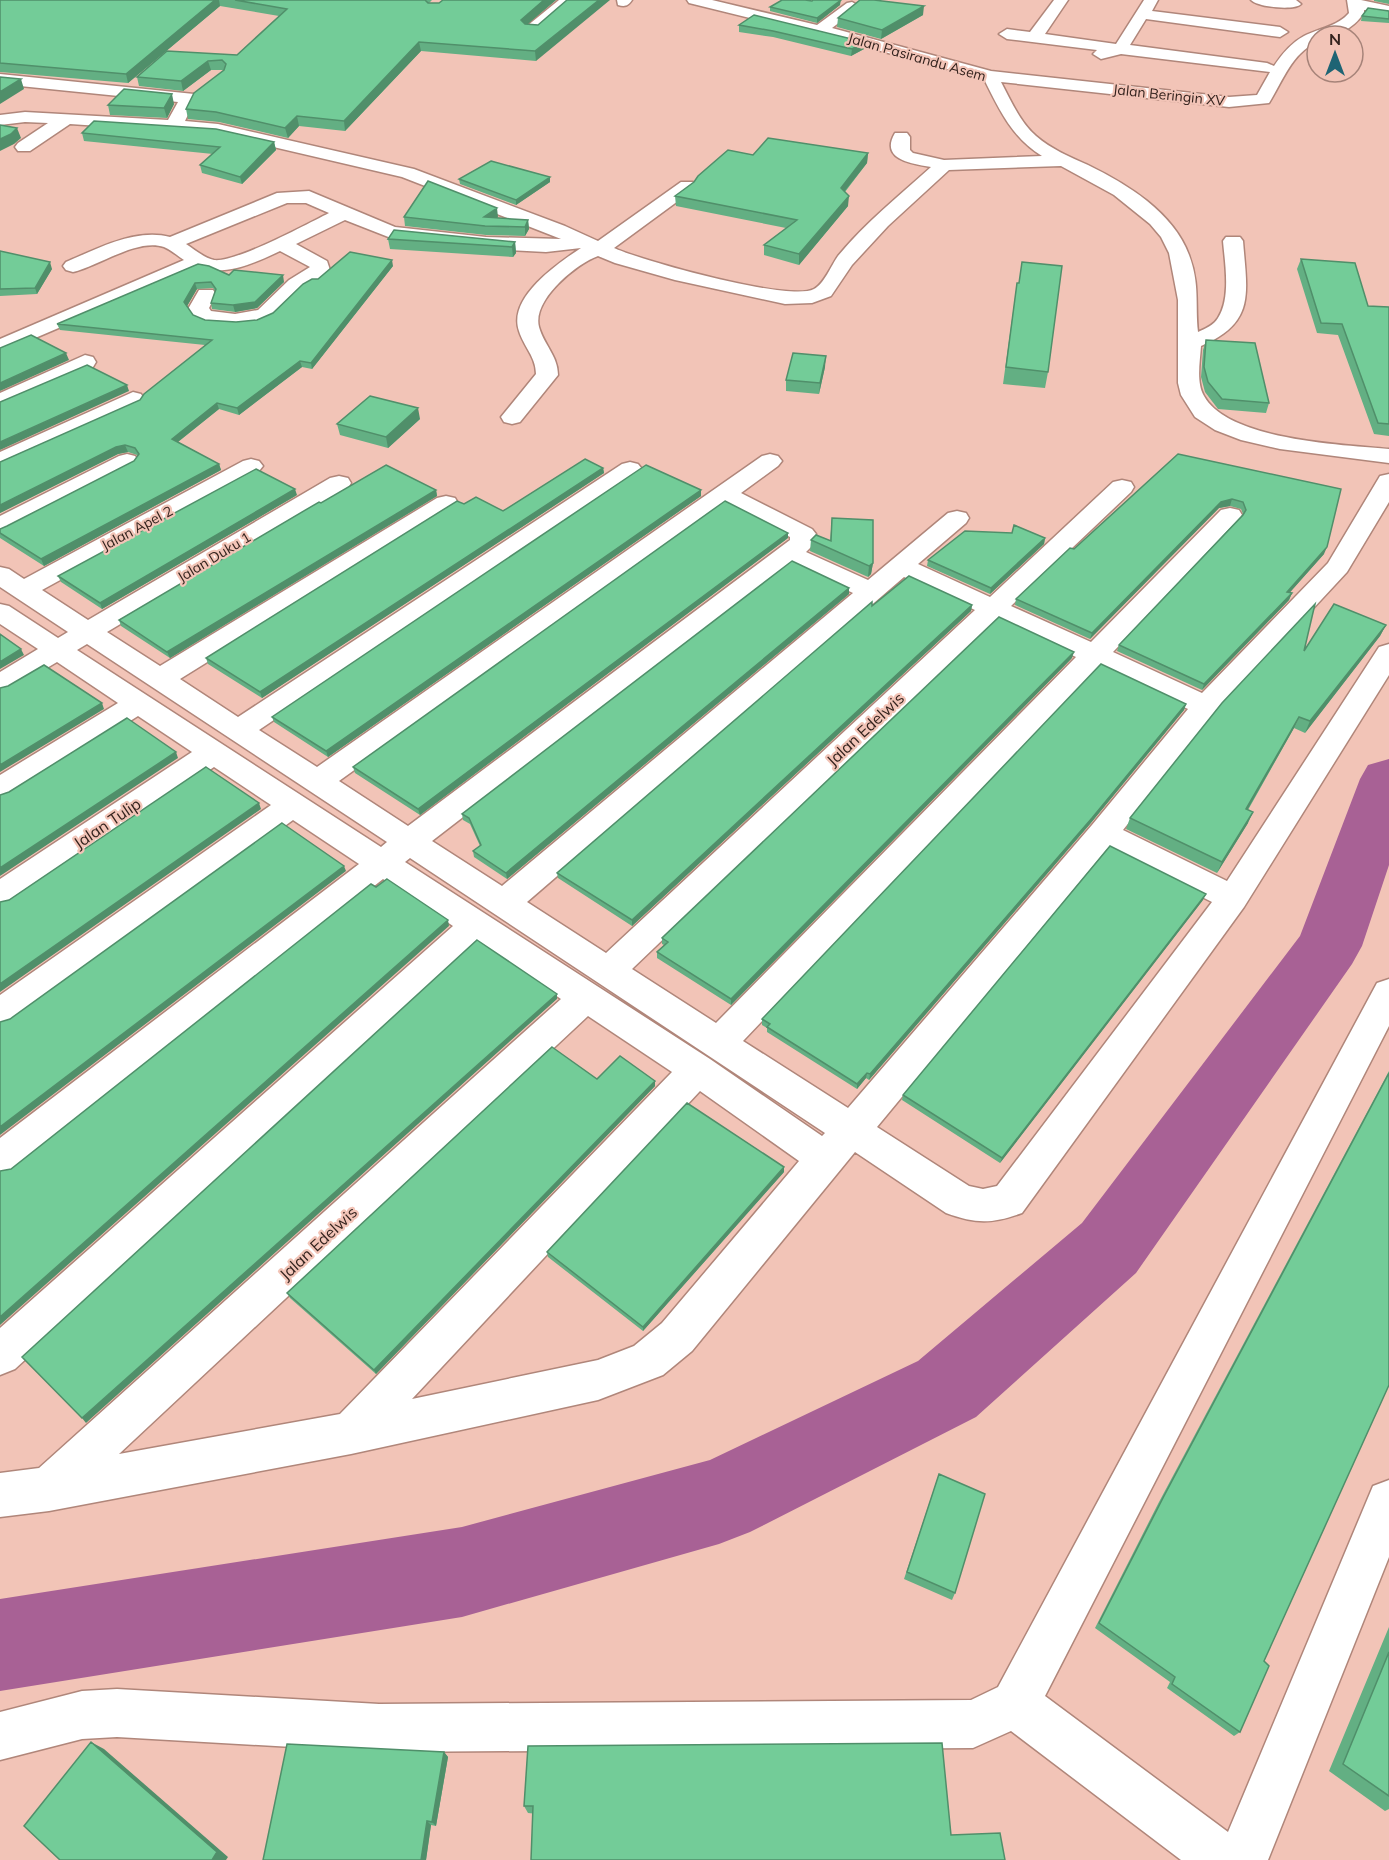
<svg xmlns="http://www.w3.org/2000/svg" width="1389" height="1860" font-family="Mulish,sans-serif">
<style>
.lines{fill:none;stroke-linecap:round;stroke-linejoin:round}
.river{fill:#a86195;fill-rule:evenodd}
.minor-casing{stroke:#b0867a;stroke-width:3}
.minor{fill:#fff;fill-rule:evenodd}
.wall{fill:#63af83}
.shaded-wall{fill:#508f6a}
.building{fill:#73cc98;stroke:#508f6a;stroke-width:1.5}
.labels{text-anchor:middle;stroke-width:4.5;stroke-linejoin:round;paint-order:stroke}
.far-street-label{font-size:14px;fill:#33221d;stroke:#f2c4b7}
.street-label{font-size:16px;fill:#33221d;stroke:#f2c4b7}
</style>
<rect width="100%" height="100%" fill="#f2c4b7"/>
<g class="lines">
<path class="river" d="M 1389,759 L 1389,865 L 1362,946 L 1352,964 L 1136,1273 L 976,1417 L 750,1532 L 719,1544 L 462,1617 L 0,1691 L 0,1599 L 462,1527 L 710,1460 L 918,1361 L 1082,1223 L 1300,936 L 1360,779 L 1368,765 Z"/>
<g class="minor-casing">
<path id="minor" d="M 559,0 L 575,0 L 537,32 L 527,32 L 524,29 L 527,26 Z
M 617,0 L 632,0 C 628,6 625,7 618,5 Z
M 687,0 L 712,0 L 817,25 L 847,3 L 852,2 L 859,6 L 857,9 L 832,28 L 991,71 L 1229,97 L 1257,95 L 1270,72 L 1121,54 L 1101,59 L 1093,54 L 1097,50 L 1007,39 L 999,34 L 1007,29 L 1030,32 L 1054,0 L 1068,0 L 1045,34 L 1116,44 L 1144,0 L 1158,0 L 1152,11 L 1280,27 L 1288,32 L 1280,37 L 1146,19 L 1130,45 L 1267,63 L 1274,66 C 1282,54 1291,43 1304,36 C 1320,28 1338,26 1349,13 L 1347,0 L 1361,0 L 1389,6 L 1389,14 L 1364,10 L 1364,13 C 1352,30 1338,36 1317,36 L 1317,42 C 1291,54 1283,81 1269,103 L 1229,107 L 1001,82 C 1011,101 1020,122 1036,136 C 1051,149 1070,157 1088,165 C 1127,184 1173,212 1189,255 C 1200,284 1195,304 1198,332 C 1205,329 1214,325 1218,318 C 1231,298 1225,264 1223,241 L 1226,237 L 1240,237 L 1243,241 C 1247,293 1256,323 1201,346 C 1200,362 1196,382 1204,396 C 1228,440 1343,445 1389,449 L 1389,463 L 1280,449 L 1241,440 L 1215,430 L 1195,417 L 1181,395 L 1178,383 L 1178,300 L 1169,253 L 1161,237 L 1150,224 L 1114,195 L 1061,166 L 949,170 L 888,226 L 852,265 L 831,296 L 812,303 L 785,304 L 675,280 L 615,263 L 598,256 C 576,264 532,300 539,327 C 544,345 558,356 558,375 L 520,422 L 512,424 L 504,422 L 501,417 L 536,374 C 536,357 524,347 519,331 C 507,297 560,262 581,248 L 546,252 L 486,249 L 391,238 L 345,220 L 296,244 L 327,261 L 330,270 C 324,279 312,282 303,288 C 292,297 284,309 273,318 C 259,328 216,328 200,322 C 195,320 191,314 188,309 L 199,290 L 213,290 L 216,294 L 209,308 L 211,311 L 235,314 L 258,310 L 289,280 L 310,267 L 280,251 C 255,263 227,276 199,268 L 0,353 L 0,339 L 184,260 C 178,256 171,250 164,247 C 137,238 99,266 73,272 L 66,270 L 63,266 L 66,262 C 97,249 135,228 170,237 L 277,193 L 309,191 L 395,227 L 486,237 L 561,239 L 402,177 L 218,134 L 70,124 L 30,151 L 18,151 L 15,147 L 18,143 L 48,123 L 25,122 L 0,125 L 0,115 L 25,112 L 168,120 L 178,102 L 0,84 L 0,74 L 194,94 L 196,98 L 185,121 L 218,124 L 414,169 L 565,226 L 598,241 L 681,182 L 693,182 L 696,186 L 693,190 L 614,248 C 643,261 789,302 814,289 C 824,284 831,266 838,256 C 865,223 899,196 931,167 C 913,164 879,160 895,133 L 907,133 L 910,137 L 910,150 L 913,153 L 944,160 L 1042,156 C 1012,138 999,109 984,79 L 844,41 L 689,3 ZM 287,203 L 306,203 L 329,213 C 307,224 235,263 214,260 C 204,258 194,249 186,244 Z
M 1251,0 L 1296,0 L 1301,4 C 1295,11 1257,7 1251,0 Z
M 85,355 L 93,357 L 96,362 L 93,367 L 0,408 L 0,393 Z
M 133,392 L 141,394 L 144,399 L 141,404 L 0,468 L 0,452 Z
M 127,454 L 135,456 L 139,461 L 135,466 L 9,531 L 0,534 L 0,516 L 119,456 Z
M 770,454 L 778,456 L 782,461 L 778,466 L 741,493 L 812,529 L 816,534 L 815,543 L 806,552 L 868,580 L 948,513 L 957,511 L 966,513 L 969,518 L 966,523 L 918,564 L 990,597 L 1113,482 L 1122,480 L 1131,482 L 1134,487 L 1131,492 L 1011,606 L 1091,642 L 1221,510 L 1230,508 L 1239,510 L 1242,515 L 1239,520 L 1113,652 L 1202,693 L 1328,563 L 1377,481 L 1380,476 L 1389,474 L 1389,502 L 1347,572 L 1216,713 L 1123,830 L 1227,881 L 1379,647 L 1389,644 L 1389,675 L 1244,907 L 1022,1213 C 992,1224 976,1224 946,1213 L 855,1152 L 692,1351 L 663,1375 L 598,1400 L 351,1454 L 49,1511 L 0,1517 L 0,1473 L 39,1468 L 561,999 L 478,943 L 15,1369 L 0,1375 L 0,1328 L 453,926 L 383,879 L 13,1172 L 0,1176 L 0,1138 L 359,864 L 293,820 L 12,1023 L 0,1027 L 0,995 L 271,805 L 214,767 L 11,904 L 0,907 L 0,879 L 192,752 L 138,716 L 11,796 L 0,800 L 0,775 L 118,703 L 57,662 L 10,690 L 0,693 L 0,672 L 38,649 L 0,624 L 0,604 L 9,606 L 58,638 L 68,632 L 0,587 L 0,567 L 9,569 L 24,579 L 243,461 L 251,459 L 259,461 L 263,466 L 259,471 L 42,590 L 88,620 L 330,478 L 339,476 L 348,478 L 351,483 L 348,488 L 107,632 L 160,666 L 437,498 L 446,496 L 455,498 L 458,503 L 455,508 L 180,679 L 238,717 L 622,464 L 630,462 L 638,464 L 642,469 L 638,474 L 259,730 L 317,767 L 762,456 ZM 725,504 L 790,537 L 790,540 L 408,826 L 339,781 ZM 791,564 L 853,593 L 502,886 L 432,841 ZM 904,577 L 975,610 L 606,953 L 527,902 ZM 997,620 L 1076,657 L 716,1023 L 632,969 ZM 87,644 L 387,842 L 381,847 L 77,650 ZM 1099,667 L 1188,709 L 1092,825 L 848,1108 L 743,1041 ZM 1107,849 L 1212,902 L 997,1186 L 983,1189 L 969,1186 L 877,1127 ZM 410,858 L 825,1133 L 822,1136 L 710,1059 L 405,862 ZM 588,1016 L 672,1072 L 340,1414 L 119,1454 ZM 700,1091 L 799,1161 L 662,1323 L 634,1346 L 598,1360 L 412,1399 Z
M 1389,979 L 1389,1026 L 1045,1696 L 1228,1832 L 1373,1486 L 1389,1480 L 1389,1557 L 1268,1860 L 1181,1860 L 1011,1731 L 973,1748 L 379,1752 L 117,1737 L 82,1739 L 0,1760 L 0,1712 L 82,1691 L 117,1689 L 379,1704 L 971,1700 L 998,1687 L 1377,983 Z"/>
</g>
<use href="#minor" class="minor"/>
</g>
<path class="wall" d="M 0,0 L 432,0 L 429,3 L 439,3 L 443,0 L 556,0 L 527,24 L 538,25 L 536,61 L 421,51 L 345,131 L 299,126 L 288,138 L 219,122 L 188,119 L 186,109 L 224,70 L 211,70 L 183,91 L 139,86 L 137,77 L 237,55 L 279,16 L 220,6 L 128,83 L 0,72 Z
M 1374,0 L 1389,0 L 1389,4 L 1374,1 Z
M 840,5 L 817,23 L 770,11 L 770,7 Z
M 1389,11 L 1389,23 L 1361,21 L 1362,16 Z
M 754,15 L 864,49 L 851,56 L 773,37 L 739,32 L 739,25 Z
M 923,15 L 881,39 L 837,27 L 838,18 Z
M 174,104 L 167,118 L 110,115 L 108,105 Z
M 82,133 L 274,142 L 276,150 L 242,184 L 202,173 L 200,165 L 213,154 L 84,141 Z
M 868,153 L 867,163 L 845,192 L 848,206 L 799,265 L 764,255 L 764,245 L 786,228 L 676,206 L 675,196 L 753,155 Z
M 459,179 L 550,182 L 516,205 L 460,184 Z
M 404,217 L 498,217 L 497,218 L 528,220 L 529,229 L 525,236 L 486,235 L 405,226 Z
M 388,239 L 515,242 L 516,253 L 513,257 L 390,249 Z
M 0,251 L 52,269 L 37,294 L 0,296 Z
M 1301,259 L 1368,306 L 1389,307 L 1389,436 L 1374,434 L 1338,335 L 1317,333 L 1297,269 Z
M 198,264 L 229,275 L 284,282 L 257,308 L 235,312 L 212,309 L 211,303 L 215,291 L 213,288 L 197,289 L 187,306 L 193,315 L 205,320 L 236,322 L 257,320 L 273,313 L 318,279 L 393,266 L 312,369 L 302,367 L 239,415 L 219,409 L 178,442 L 219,464 L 221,470 L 44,566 L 0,538 L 0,529 L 7,526 L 134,461 L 138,456 L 137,455 L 128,452 L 118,454 L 0,513 L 0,462 L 140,400 L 205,345 L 60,330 L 57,324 Z
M 1017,283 L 1019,283 L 1048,372 L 1045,388 L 1003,384 Z
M 1206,340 L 1269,403 L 1266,413 L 1218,409 L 1205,392 L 1201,377 L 1203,350 Z
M 825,367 L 819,394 L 786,391 L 786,380 Z
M 420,419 L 388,448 L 340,435 L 337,424 Z
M 1178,454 L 1324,554 L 1289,593 L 1292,593 L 1289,600 L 1202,690 L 1117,651 L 1119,645 L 1243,514 L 1241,509 L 1230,506 L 1219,508 L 1090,639 L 1015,605 L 1016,599 L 1074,549 Z
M 603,468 L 604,473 L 262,698 L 208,664 L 206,658 L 464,504 L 503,511 Z
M 436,490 L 437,496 L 170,658 L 121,626 L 119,620 L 321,503 Z
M 701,490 L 701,496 L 328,757 L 274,722 L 272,717 Z
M 297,495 L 102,609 L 61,582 L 58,576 Z
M 832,518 L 873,563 L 871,574 L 868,577 L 810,551 L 811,540 L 830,541 Z
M 1012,533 L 1045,538 L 1044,544 L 990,594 L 927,566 L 928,560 Z
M 788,538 L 420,815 L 355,773 L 353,767 Z
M 849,588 L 849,594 L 507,879 L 474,857 L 473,851 L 480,846 L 470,824 L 463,820 L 462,814 Z
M 972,605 L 971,611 L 632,926 L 558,878 L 557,873 L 872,606 Z
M 1386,625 L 1380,636 L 1305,733 L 1294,728 L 1248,810 L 1248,823 L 1217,873 L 1126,829 L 1130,818 L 1304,651 Z
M 1072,658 L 731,1005 L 657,958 L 657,952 L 664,945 L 662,944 L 662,938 Z
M 1186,704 L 1184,710 L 1090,824 L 869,1080 L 866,1078 L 857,1089 L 767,1032 L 767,1028 L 762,1025 L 762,1019 Z
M 1203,900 L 1000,1163 L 902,1100 L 903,1095 Z
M 1389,1071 L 1389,1385 L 1264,1661 L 1240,1732 L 1234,1736 L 1167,1688 L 1170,1682 L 1095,1628 L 1159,1502 Z
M 597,1079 L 655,1081 L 655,1086 L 376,1374 L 290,1298 L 287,1293 Z
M 784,1172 L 643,1331 L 548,1257 L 547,1252 Z
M 939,1474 L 955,1593 L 952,1600 L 904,1579 Z
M 1389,1627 L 1389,1809 L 1385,1811 L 1329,1771 Z
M 528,1746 L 951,1835 L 1005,1860 L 528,1813 L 524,1806 Z
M 444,1752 L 448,1757 L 436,1826 L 431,1825 L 426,1860 L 263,1860 Z"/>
<path class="shaded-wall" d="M 215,0 L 219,0 L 220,6 L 128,83 L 126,74 Z
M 544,0 L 556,0 L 522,29 L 521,20 Z
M 599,0 L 610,0 L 536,61 L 535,51 Z
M 841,0 L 840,5 L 817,23 L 817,18 Z
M 924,6 L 923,15 L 881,39 L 882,30 Z
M 419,42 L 421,51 L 345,131 L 344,121 Z
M 864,42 L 864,49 L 851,56 L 852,49 Z
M 208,61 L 211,70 L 183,91 L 181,81 Z
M 21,79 L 24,89 L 0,104 L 0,92 Z
M 172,94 L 174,104 L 167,118 L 164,108 Z
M 297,116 L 299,126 L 288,138 L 285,128 Z
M 17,128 L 21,138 L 14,144 L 0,151 L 0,139 Z
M 274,142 L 276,150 L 242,184 L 240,177 Z
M 868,153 L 867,163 L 840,197 L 841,188 Z
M 550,177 L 550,182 L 516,205 L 516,200 Z
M 849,196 L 848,206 L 799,265 L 799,254 Z
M 497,208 L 498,217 L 485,226 L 484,217 Z
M 528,220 L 529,229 L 525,236 L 525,227 Z
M 515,242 L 516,253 L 513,257 L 512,247 Z
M 392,260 L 393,266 L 312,369 L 311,363 Z
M 50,262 L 52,269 L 37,294 L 35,288 Z
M 283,275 L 284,282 L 257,308 L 235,312 L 233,305 Z
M 195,283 L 197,289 L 186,308 L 184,302 Z
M 66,353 L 69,360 L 0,391 L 0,383 Z
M 826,356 L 825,367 L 819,394 L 820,383 Z
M 300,361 L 302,367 L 239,415 L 237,408 Z
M 127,385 L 129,391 L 0,450 L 0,442 Z
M 217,403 L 219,409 L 174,445 L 172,439 Z
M 418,408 L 420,419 L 388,448 L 386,437 Z
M 125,445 L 128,452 L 118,454 L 0,513 L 0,505 L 116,447 Z
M 219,464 L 221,470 L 44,566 L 41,559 Z
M 603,468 L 604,473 L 262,698 L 260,692 Z
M 295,489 L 297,495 L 102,609 L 100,603 Z
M 436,490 L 437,496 L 170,658 L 167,652 Z
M 701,490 L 701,496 L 328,757 L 326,751 Z
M 1232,499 L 1230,506 L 1219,508 L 1090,639 L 1092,633 L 1221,502 Z
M 788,533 L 788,538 L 420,815 L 418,809 Z
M 1045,538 L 1044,544 L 990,594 L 991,588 Z
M 1327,547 L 1324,554 L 1285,598 L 1287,592 Z
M 873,563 L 871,574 L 868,577 L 869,566 Z
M 849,588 L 849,594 L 507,879 L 506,873 Z
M 1292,593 L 1289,600 L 1202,690 L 1204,684 Z
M 972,605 L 971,611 L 632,926 L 632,920 Z
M 1386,625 L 1380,636 L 1305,733 L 1310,721 Z
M 21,649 L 24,655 L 0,669 L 0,662 Z
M 1074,652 L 1072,658 L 731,1005 L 731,999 Z
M 102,703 L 104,709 L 0,772 L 0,765 Z
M 1186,704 L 1184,710 L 1090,824 L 869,1080 L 870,1074 Z
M 1299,717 L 1294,728 L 1241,821 L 1246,809 Z
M 176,752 L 178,758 L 0,876 L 0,868 Z
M 259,803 L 261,809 L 0,992 L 0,984 Z
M 1253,812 L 1248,823 L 1217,873 L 1222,862 Z
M 344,866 L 346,871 L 0,1135 L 0,1127 Z
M 1206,894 L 1203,900 L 1000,1163 L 1002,1158 Z
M 448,920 L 449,926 L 0,1325 L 0,1317 Z
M 557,994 L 557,999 L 86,1423 L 82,1418 Z
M 867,1073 L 866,1078 L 857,1089 L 857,1084 Z
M 655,1081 L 655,1086 L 376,1374 L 374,1370 Z
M 784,1167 L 784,1172 L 643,1331 L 643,1327 Z
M 91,1742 L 104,1749 L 228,1857 L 226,1860 L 212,1860 Z
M 444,1752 L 448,1757 L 436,1826 L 432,1822 Z
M 427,1821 L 431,1825 L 426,1860 L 421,1860 Z"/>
<path class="building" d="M 0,0 L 215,0 L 126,74 L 0,63 Z
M 235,0 L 425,0 L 428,3 L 439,3 L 443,0 L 544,0 L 521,20 L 525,24 L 538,25 L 567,0 L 599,0 L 535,51 L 419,42 L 344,121 L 297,116 L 285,128 L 216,112 L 186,109 L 194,93 L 224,70 L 226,64 L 222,60 L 208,61 L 181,81 L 137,77 L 167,51 L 237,55 L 287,9 Z
M 782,0 L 805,0 L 812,1 L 813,0 L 841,0 L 817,18 L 770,7 Z
M 860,0 L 874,0 L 924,6 L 882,30 L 838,18 Z
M 1368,8 L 1389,11 L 1389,19 L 1362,16 Z
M 754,15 L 864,42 L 852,49 L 773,31 L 739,25 Z
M 0,77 L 21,79 L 0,92 Z
M 124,89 L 172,94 L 164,108 L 108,105 Z
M 94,121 L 216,129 L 274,142 L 240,177 L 200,165 L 220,147 L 82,133 Z
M 0,125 L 17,128 L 11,134 L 0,139 Z
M 768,138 L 868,153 L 841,188 L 849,196 L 799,254 L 764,245 L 797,220 L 675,196 L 694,182 L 698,176 L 728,150 L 753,155 Z
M 491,161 L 550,177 L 516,200 L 459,179 Z
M 428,181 L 497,208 L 484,217 L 528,220 L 525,227 L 485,226 L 404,217 Z
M 394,230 L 515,242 L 512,247 L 388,239 Z
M 0,251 L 50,262 L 35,288 L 0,289 Z
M 350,252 L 392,260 L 311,363 L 300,361 L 237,408 L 217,403 L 172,439 L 219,464 L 41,559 L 0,533 L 0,529 L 7,526 L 134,461 L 139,454 L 135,448 L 125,445 L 116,447 L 0,505 L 0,462 L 140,400 L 144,394 L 212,340 L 57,324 L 198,264 L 209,266 L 229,275 L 234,270 L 283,275 L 255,302 L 233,305 L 211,303 L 216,289 L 211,282 L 195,283 L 184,302 L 193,315 L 205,320 L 236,322 L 257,320 L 273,313 L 303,284 L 312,279 L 318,279 Z
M 1301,259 L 1355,263 L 1368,306 L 1389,307 L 1389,424 L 1378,423 L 1342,324 L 1321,323 Z
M 1022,262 L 1062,266 L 1048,372 L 1006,367 L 1017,283 L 1019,283 Z
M 31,335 L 66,353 L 0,383 L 0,348 Z
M 1206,340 L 1255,343 L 1269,403 L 1222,399 L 1208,382 L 1204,367 Z
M 793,353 L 826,356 L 820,383 L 786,380 Z
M 87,365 L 127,385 L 0,442 L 0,402 Z
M 370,396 L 418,408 L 386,437 L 337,424 Z
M 1178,454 L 1341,489 L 1327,547 L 1287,592 L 1292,593 L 1204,684 L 1119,645 L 1243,515 L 1246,510 L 1243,502 L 1232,499 L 1221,502 L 1092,633 L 1016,599 L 1070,548 L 1074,549 Z
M 585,459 L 603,468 L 260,692 L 206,658 L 457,501 L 464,504 L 476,497 L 503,511 Z
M 386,465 L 436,490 L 167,652 L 119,620 L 319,502 L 321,503 Z
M 646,465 L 701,490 L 326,751 L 272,717 Z
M 256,469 L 295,489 L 100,603 L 58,576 Z
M 725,501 L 788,533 L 418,809 L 353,767 Z
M 832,518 L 873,520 L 873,563 L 869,566 L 811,540 L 816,535 L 831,541 Z
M 1014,525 L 1045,538 L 991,588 L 928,560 L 965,531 L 1012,533 Z
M 792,561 L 849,588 L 506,873 L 473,851 L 481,845 L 469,818 L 462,814 Z
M 909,576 L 972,605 L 632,920 L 557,873 L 872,602 L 872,606 Z
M 1315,604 L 1304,651 L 1334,604 L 1386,625 L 1310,721 L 1299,717 L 1246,809 L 1253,812 L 1222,862 L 1130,818 L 1222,703 Z
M 999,617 L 1074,652 L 731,999 L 657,952 L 668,942 L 662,938 Z
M 0,634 L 21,649 L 0,662 Z
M 1101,664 L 1186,704 L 1092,818 L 870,1074 L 867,1073 L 857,1084 L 767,1027 L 770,1024 L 762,1019 Z
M 44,665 L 102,703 L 0,765 L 0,688 L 8,686 Z
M 127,718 L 176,752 L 0,868 L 0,795 L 9,792 Z
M 206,767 L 259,803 L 0,984 L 0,902 L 9,900 Z
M 282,823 L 344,866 L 0,1127 L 0,1022 L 10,1019 Z
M 1110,846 L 1206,894 L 1002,1158 L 903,1095 Z
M 387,879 L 448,920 L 0,1317 L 0,1171 L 11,1169 L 371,884 L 376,887 Z
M 477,940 L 557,994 L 82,1418 L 22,1357 Z
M 552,1047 L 597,1079 L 620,1056 L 655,1081 L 374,1370 L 287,1293 Z
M 1389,1073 L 1389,1385 L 1264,1661 L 1269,1666 L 1240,1732 L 1172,1684 L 1175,1677 L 1099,1623 L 1164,1496 Z
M 687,1103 L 784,1167 L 643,1327 L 547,1252 Z
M 939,1474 L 985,1494 L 955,1593 L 907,1572 Z
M 1389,1652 L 1389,1796 L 1343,1764 Z
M 91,1742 L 217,1852 L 212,1860 L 60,1860 L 24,1826 Z
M 942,1743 L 951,1835 L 1000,1833 L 1005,1860 L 531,1860 L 533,1806 L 524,1806 L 528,1746 Z
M 287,1744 L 444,1752 L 432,1822 L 427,1821 L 421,1860 L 263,1860 Z"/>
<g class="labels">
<g class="far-street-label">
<text transform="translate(917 57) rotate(16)" y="5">Jalan Pasirandu Asem</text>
<text transform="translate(1169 95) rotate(6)" y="5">Jalan Beringin XV</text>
<text transform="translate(137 528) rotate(-28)" y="5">Jalan Apel 2</text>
<text transform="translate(214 557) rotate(-31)" y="5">Jalan Duku 1</text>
</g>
<g class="street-label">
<text transform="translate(865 729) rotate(-43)" y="6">Jalan Edelwis</text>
<text transform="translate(107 823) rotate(-34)" y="6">Jalan Tulip</text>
<text transform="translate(318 1243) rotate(-43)" y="6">Jalan Edelwis</text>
</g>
</g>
<g transform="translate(1335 54)"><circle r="28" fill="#f2c4b7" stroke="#a68379" stroke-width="1.5"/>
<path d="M0-4.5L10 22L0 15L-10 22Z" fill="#1e6474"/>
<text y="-9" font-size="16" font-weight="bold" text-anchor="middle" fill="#33221d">N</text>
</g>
</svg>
